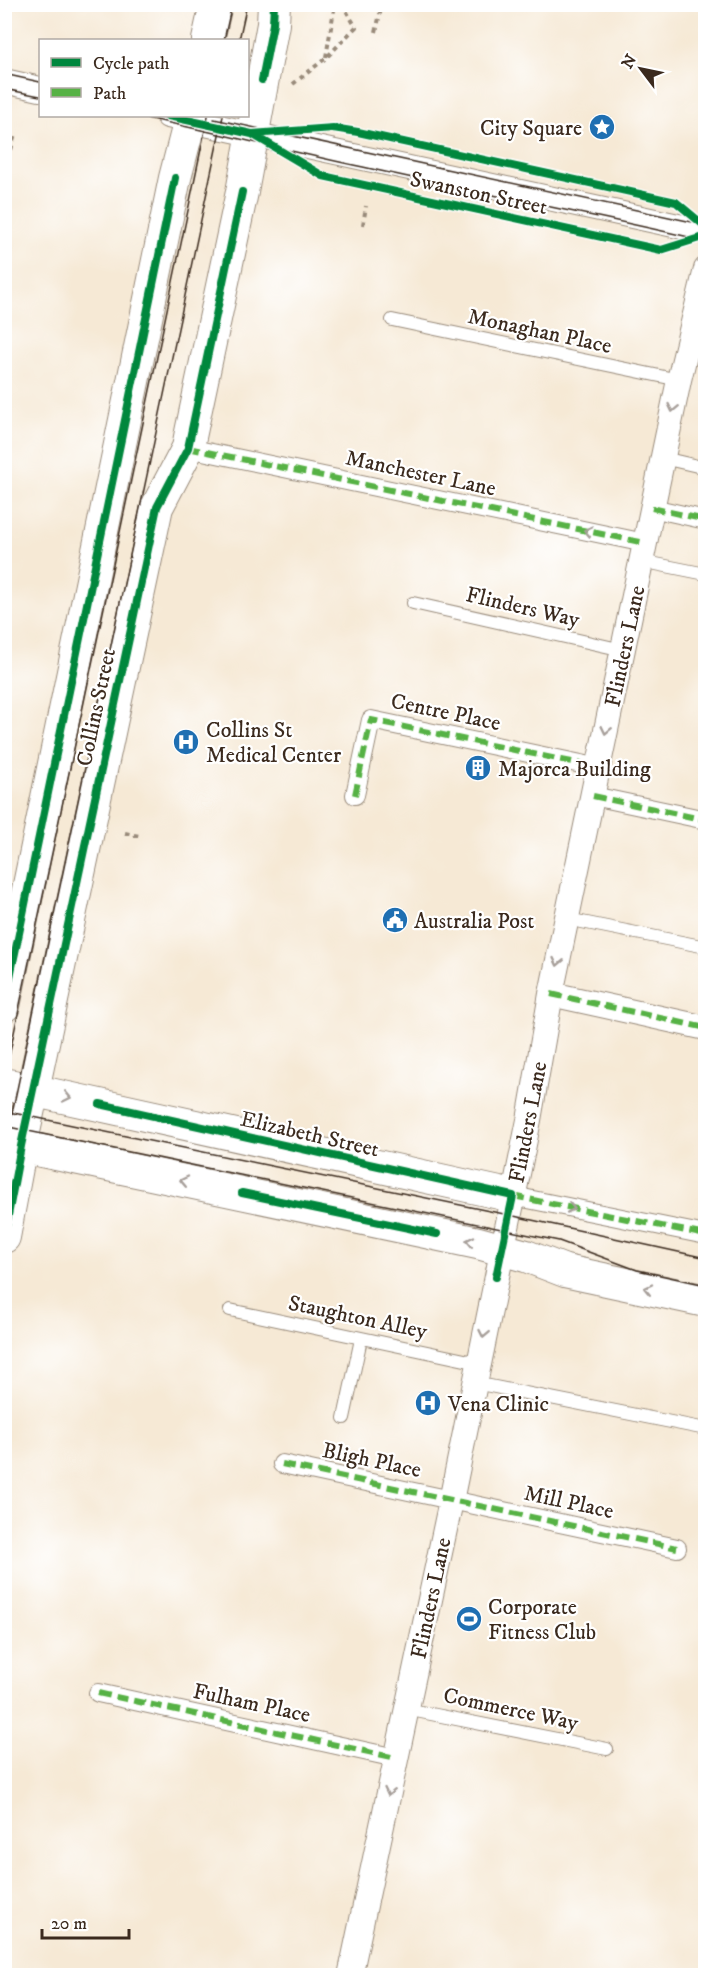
<svg xmlns="http://www.w3.org/2000/svg" width="710" height="1980" font-family="'IM FELL DW Pica',serif">
<style>
.lines{fill:none;stroke-linecap:round;stroke-linejoin:round}
.service-casing{stroke:#988a7a;stroke-width:14}
.pedestrian-casing{stroke:#988a7a;stroke-width:20}
.minor-casing{stroke:#988a7a;stroke-width:26}
.tertiary-casing{stroke:#988a7a;stroke-width:34}
.path{stroke:#988a7a;stroke-width:4;stroke-dasharray:4.5 4.5;stroke-linecap:butt}
.service{stroke:#fff;stroke-width:12}
.pedestrian{stroke:#fff;stroke-width:18}
.minor{stroke:#fff;stroke-width:24}
.tertiary{stroke:#fff;stroke-width:32}
.tram{stroke:#3b2a1e;stroke-width:1.5}
.quiet{stroke:#57b245;stroke-width:6;stroke-dasharray:12 6;stroke-linecap:butt}
.cycleway-casing{stroke:#fff;stroke-width:11}
.cycleway{stroke:#00873e;stroke-width:8}
.oneway{stroke:#a79f9a}
.labels{text-anchor:middle;stroke-width:4.5;stroke-linejoin:round;paint-order:stroke}
.poi-label{font-size:22px;fill:#3b2a1e;stroke:#fff;text-anchor:start}
.street-label{font-size:22px;fill:#3b2a1e;stroke:#fff}
</style>
<rect width="100%" height="100%" fill="#fff"/>
<filter id="ink" filterUnits="userSpaceOnUse"><feTurbulence type="fractalNoise" baseFrequency=".0167" numOctaves="2"/><feDisplacementMap in="SourceGraphic" scale="12" xChannelSelector="R" yChannelSelector="G"/><feConvolveMatrix kernelMatrix="1 2 1 2 8 2 1 2 1" color-interpolation-filters="sRGB"/></filter>
<filter id="wash" filterUnits="userSpaceOnUse"><feTurbulence type="fractalNoise" baseFrequency=".008" numOctaves="4" result="noise"/><feDisplacementMap in="SourceGraphic" scale="24" xChannelSelector="R" yChannelSelector="G"/><feGaussianBlur stdDeviation="1.35" result="paint"/><feColorMatrix in="noise" values="0 0 0 0 0 0 0 0 0 0 0 0 0 0 0 0 0 1.4 0 .05"/><feComposite in="paint" operator="in"/></filter>
<g filter="url(#wash)">
<rect width="100%" height="100%" fill="#f6e9d5"/>
</g>
<g filter="url(#ink)">
<g class="lines">
<g class="service-casing">
<path id="service" d="M 392,320 L 679,380
M 663,458 L 706,468
M 641,561 L 706,574
M 413,603 L 623,650
M 567,919 L 706,947
M 230,1310 L 479,1363
M 475,1383 L 706,1429
M 344,1418 L 361,1339
M 406,1709 L 607,1749"/>
</g>
<g class="pedestrian-casing">
<path id="pedestrian" d="M 188,448 L 645,543
M 652,508 L 706,520
M 355,795 L 371,720 L 586,765
M 593,796 L 706,820
M 513,1196 L 706,1235
M 282,1464 L 677,1548
M 98,1693 L 396,1758"/>
</g>
<g class="minor-casing">
<path id="minor" d="M 4,81 L 40,89
M 168,116 L 706,232
M 551,994 L 706,1028
M 350,1976 L 451,1501 L 529,1120 L 551,994 L 679,380 L 706,269"/>
</g>
<g class="tertiary-casing">
<path id="tertiary" d="M 208,40 L 216,4
M 4,1006 L 175,178 L 191,116
M 4,1084 L 513,1196
M 4,1143 L 478,1243 L 526,1256 L 565,1271 L 706,1301
M 4,1237 L 21,1146 L 157,507 L 188,448 L 190,437 L 242,192 L 273,24 L 274,4"/>
</g>
<path class="path" d="M 376,32 L 382,4
M 326,57 L 335,4
M 293,84 L 326,58 L 356,27 L 342,4
M 11,150 L 15,134
M 363,225 L 366,206
M 125,833 L 139,836
M 4,1404 L 6,1404
M 4,1462 L 6,1462"/>
<use href="#service" class="service"/>
<use href="#pedestrian" class="pedestrian"/>
<use href="#minor" class="minor"/>
<use href="#tertiary" class="tertiary"/>
<path class="tram" d="M 224,40 L 232,4
M 239,40 L 247,4
M 4,74 L 40,82
M 4,89 L 40,96
M 136,116 C 212,131 287,151 363,167 C 477,193 592,214 706,241
M 214,119 L 706,225
M 4,1080 L 208,116
M 4,1111 L 509,1215 L 706,1258
M 4,1126 L 559,1241 L 637,1270 L 706,1285
M 4,1151 L 223,116"/>
<path class="quiet" d="M 188,448 L 645,543
M 652,508 L 706,520
M 355,795 L 371,720 L 586,765
M 593,796 L 706,820
M 551,994 L 706,1028
M 513,1196 L 706,1235
M 282,1464 L 677,1548
M 98,1693 L 396,1758"/>
<g class="cycleway-casing">
<path id="cycleway" d="M 262,80 L 273,24 L 274,4
M 168,116 L 252,134 L 323,176 L 661,250 L 706,236
M 252,134 L 333,128 L 358,132 L 676,202 L 706,227
M 4,1006 L 175,178
M 100,1104 L 513,1196 L 496,1277
M 242,1193 L 437,1234
M 4,1237 L 21,1146 L 157,507 L 188,448 L 242,192"/>
</g>
<use href="#cycleway" class="cycleway"/>
</g>
<defs><path id="oneway-chevron" d="M-2-3.5L2.5 0L-2 3.5" fill="none" stroke-width="1.6" stroke-linecap="round" stroke-linejoin="round" transform="scale(1.5)"/></defs>
<g class="oneway">
<use href="#oneway-chevron" transform="translate(673 408) rotate(102)"/>
<use href="#oneway-chevron" transform="translate(588 531) rotate(-168)"/>
<use href="#oneway-chevron" transform="translate(606 730) rotate(102)"/>
<use href="#oneway-chevron" transform="translate(558 962) rotate(102)"/>
<use href="#oneway-chevron" transform="translate(67 1097) rotate(12)"/>
<use href="#oneway-chevron" transform="translate(184 1181) rotate(-168)"/>
<use href="#oneway-chevron" transform="translate(571 1208) rotate(11)"/>
<use href="#oneway-chevron" transform="translate(470 1241) rotate(-168)"/>
<use href="#oneway-chevron" transform="translate(648 1289) rotate(-168)"/>
<use href="#oneway-chevron" transform="translate(484 1334) rotate(101)"/>
<use href="#oneway-chevron" transform="translate(389 1792) rotate(102)"/>
</g>
</g>
<defs>
<g id="sight-disc" transform="scale(1.35)"><circle r="9.5" fill="#1f6fb2" stroke="#fff"/><path d="M0-6L1.8-2.2L6-1.7L2.9 1.2L3.7 5.4L0 3.3L-3.7 5.4L-2.9 1.2L-6-1.7L-1.8-2.2Z" fill="#fff"/></g>
<g id="hospital-disc" transform="scale(1.35)"><circle r="9.5" fill="#1f6fb2" stroke="#fff"/><path d="M-5-5h3v3.5h4V-5h3V5h-3V1.5h-4V5h-3Z" fill="#fff"/></g>
<g id="building-disc" transform="scale(1.35)"><circle r="9.5" fill="#1f6fb2" stroke="#fff"/><path d="M-4-6H4V6H1V3H-1V6H-4ZM-2.5-4.3h1.7v1.8h-1.7ZM.8-4.3h1.7v1.8H.8ZM-2.5-1h1.7V.8h-1.7ZM.8-1h1.7V.8H.8Z" fill="#fff"/></g>
<g id="civic-disc" transform="scale(1.35)"><circle r="9.5" fill="#1f6fb2" stroke="#fff"/><path d="M-.6-6.5H3V-4.5H.6V-3L4-1V1h2V6H-6V1h2V-1L-.6-3ZM-1.2 2.5V6h2.4V2.5Z" fill="#fff"/></g>
<g id="stadium-disc" transform="scale(1.35)"><circle r="9.5" fill="#1f6fb2" stroke="#fff"/><path d="M0-5a6.5 5 0 1 0 0 10a6.5 5 0 1 0 0-10ZM-3.5-1.8h7v3.6h-7Z" fill="#fff"/></g>
</defs>
<g fill-rule="evenodd">
<use href="#sight-disc" x="602" y="127"/>
<use href="#hospital-disc" x="186" y="742"/>
<use href="#building-disc" x="478" y="768"/>
<use href="#civic-disc" x="395" y="920"/>
<use href="#hospital-disc" x="428" y="1403"/>
<use href="#stadium-disc" x="469" y="1619"/>
</g>
<g class="labels">
<g class="poi-label">
<text x="582" y="135" text-anchor="end">City Square</text>
<text x="206" y="737">Collins St<tspan x="206" dy="25">Medical Center</tspan></text>
<text x="498" y="776">Majorca Building</text>
<text x="414" y="928">Australia Post</text>
<text x="448" y="1411">Vena Clinic</text>
<text x="488" y="1614">Corporate<tspan x="488" dy="25">Fitness Club</tspan></text>
</g>
<g class="street-label">
<text transform="translate(479 192) rotate(12)" y="8">Swanston Street</text>
<text transform="translate(540 330) rotate(12)" y="8">Monaghan Place</text>
<text transform="translate(421 472) rotate(12)" y="8">Manchester Lane</text>
<text transform="translate(523 606) rotate(13)" y="8">Flinders Way</text>
<text transform="translate(624 646) rotate(-78)" y="8">Flinders Lane</text>
<text transform="translate(95 707) rotate(-78)" y="8">Collins Street</text>
<text transform="translate(446 711) rotate(12)" y="8">Centre Place</text>
<text transform="translate(527 1122) rotate(-79)" y="8">Flinders Lane</text>
<text transform="translate(310 1133) rotate(13)" y="8">Elizabeth Street</text>
<text transform="translate(358 1316) rotate(12)" y="8">Staughton Alley</text>
<text transform="translate(372 1459) rotate(12)" y="8">Bligh Place</text>
<text transform="translate(569 1501) rotate(12)" y="8">Mill Place</text>
<text transform="translate(430 1598) rotate(-78)" y="8">Flinders Lane</text>
<text transform="translate(252 1702) rotate(12)" y="8">Fulham Place</text>
<text transform="translate(511 1708) rotate(12)" y="8">Commerce Way</text>
</g>
</g>
<rect width="710" height="1980" fill="none" stroke="#fff" stroke-width="24"/>
<rect x="39" y="39" width="210" height="78" fill="#ffffff" stroke="#b1aaa5" stroke-width="1.5"/>
<rect x="51" y="58" width="30" height="9" fill="#00873e" stroke="#b1aaa5" stroke-width="1.5"/>
<text x="93" y="69" font-size="18" fill="#3b2a1e">Cycle path</text>
<rect x="51" y="88" width="30" height="9" fill="#57b245" stroke="#b1aaa5" stroke-width="1.5"/>
<text x="93" y="99" font-size="18" fill="#3b2a1e">Path</text>
<g transform="translate(641 69) rotate(302)" stroke="#ffffff" stroke-width="4.5" paint-order="stroke">
<path d="M0-4.5L10 22L0 15L-10 22Z" fill="#3b2a1e"/>
<text y="-9" font-size="16" font-weight="bold" text-anchor="middle" fill="#3b2a1e">N</text>
</g>
<path d="M42 1929v9h87v-9" fill="none" stroke="#3b2a1e" stroke-width="3"/>
<text x="51" y="1929" font-size="18" fill="#3b2a1e" stroke="#ffffff" stroke-width="4.5" paint-order="stroke">20 m</text>
</svg>
